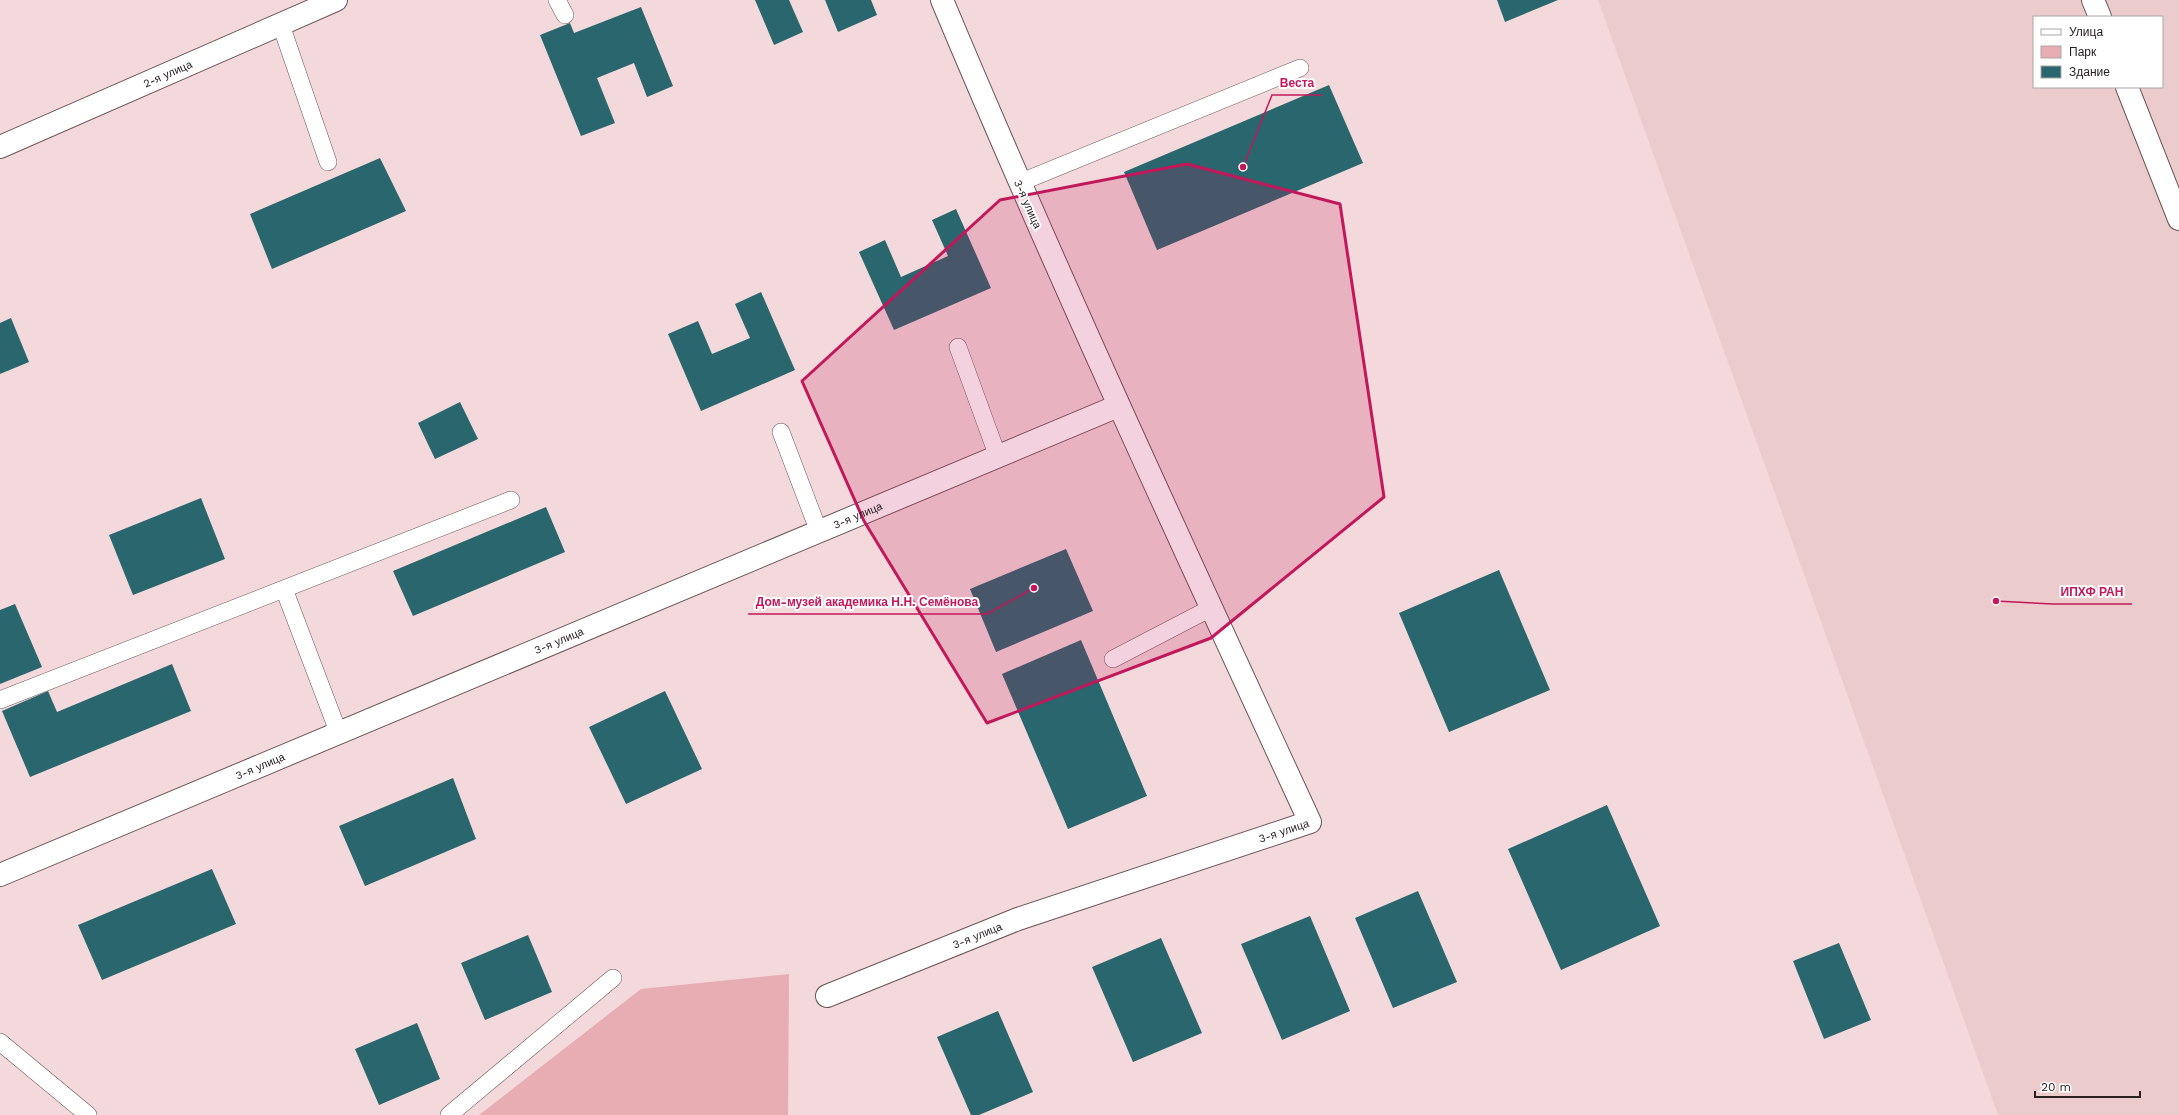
<svg xmlns="http://www.w3.org/2000/svg" width="2179" height="1115" font-family="'Work Sans',sans-serif">
<style>
.built{fill:#eccbcd;fill-rule:evenodd}
.green{fill:#e8acb3}
.building{fill:#2a666d}
.lines{fill:none;stroke-linecap:round;stroke-linejoin:round}
.service-casing{stroke:#6b5557;stroke-width:18}
.minor-casing{stroke:#6b5557;stroke-width:24}
.service{stroke:#fff;stroke-width:17}
.minor{stroke:#fff;stroke-width:22}
.marked{fill:#c2185b;fill-opacity:0.2;stroke:#c2185b;stroke-width:3;stroke-linejoin:round}
.labels{text-anchor:middle;stroke-width:4;stroke-linejoin:round;paint-order:stroke}
.street-label{font-size:11px;fill:#292021;stroke:#fff}
.leader{fill:none;stroke:#c2185b;stroke-width:1.5}
.callout-dot{fill:#c2185b;stroke:#fff;stroke-width:1.5}
.callout-label{font-size:12px;text-anchor:middle;font-weight:bold;fill:#c2185b;stroke:#fff;stroke-width:4;stroke-linejoin:round;paint-order:stroke}
</style>
<rect width="100%" height="100%" fill="#f3d9db"/>
<path class="built" d="M 1598,0 L 2179,0 L 2179,1115 L 1998,1115 ZM 2034,17 L 2162,17 L 2162,87 L 2034,87 Z"/>
<path class="green" d="M 789,974 L 788,1115 L 479,1115 L 641,989 Z"/>
<path class="building" d="M 755,0 L 789,0 L 803,32 L 774,45 Z
M 825,0 L 871,0 L 877,15 L 838,32 Z
M 1497,0 L 1558,0 L 1505,22 Z
M 641,7 L 673,86 L 647,97 L 634,63 L 597,78 L 615,123 L 581,136 L 540,35 L 570,23 L 574,33 Z
M 1329,85 L 1363,163 L 1157,250 L 1124,172 Z
M 380,158 L 406,211 L 272,269 L 250,214 Z
M 956,209 L 991,288 L 894,330 L 859,252 L 885,240 L 901,277 L 948,256 L 932,220 Z
M 761,292 L 795,370 L 701,411 L 668,334 L 698,321 L 712,354 L 750,338 L 735,304 Z
M 11,318 L 29,362 L 0,374 L 0,323 Z
M 460,402 L 478,439 L 435,459 L 418,423 Z
M 201,498 L 225,559 L 133,595 L 109,535 Z
M 546,507 L 565,552 L 413,616 L 393,571 Z
M 1066,549 L 1093,611 L 996,652 L 970,589 Z
M 1499,570 L 1550,690 L 1449,732 L 1399,613 Z
M 15,604 L 42,667 L 0,684 L 0,610 Z
M 1081,640 L 1147,796 L 1068,829 L 1002,674 Z
M 172,664 L 191,711 L 30,777 L 2,711 L 48,691 L 57,712 Z
M 665,691 L 702,769 L 626,804 L 589,727 Z
M 453,778 L 476,839 L 365,886 L 339,826 Z
M 1607,805 L 1660,926 L 1561,970 L 1508,849 Z
M 212,869 L 236,924 L 102,980 L 78,925 Z
M 1418,891 L 1457,982 L 1393,1008 L 1355,918 Z
M 1310,916 L 1350,1011 L 1282,1040 L 1241,944 Z
M 528,935 L 552,992 L 485,1020 L 461,963 Z
M 1161,938 L 1202,1033 L 1133,1062 L 1092,967 Z
M 1839,943 L 1871,1020 L 1824,1039 L 1793,961 Z
M 998,1011 L 1033,1092 L 979,1115 L 971,1115 L 937,1037 Z
M 417,1023 L 440,1079 L 379,1105 L 355,1049 Z"/>
<g class="lines">
<g class="service-casing">
<path id="service" d="M 557,0 L 565,15
M 281,25 L 328,162
M 1019,183 L 1300,68
M 958,347 L 998,457
M 781,432 L 819,532
M 284,589 L 339,734
M 1113,659 L 1211,608
M 0,700 L 511,500
M 0,1042 L 88,1115
M 449,1115 L 613,978"/>
</g>
<g class="minor-casing">
<g id="minor">
<path d="M 2093,0 L 2100,17"/>
<path d="M 2127,87 L 2179,219"/>
<path id="s1" d="M 0,147 L 336,0"/>
<path id="s2" d="M 0,875 L 1118,406"/>
<path id="s3" d="M 827,996 L 1018,919 L 1310,822 C 1184,549 1058,277 942,0"/>
</g>
</g>
<use href="#service" class="service"/>
<use href="#minor" class="minor"/>
</g>
<path class="marked" d="M 1187,164 L 1340,204 L 1384,497 L 1211,638 L 987,723 L 864,521 L 802,381 L 1000,200 Z"/>
<g class="labels">
<g class="street-label">
<text dy="4" stroke="none"><textPath href="#s1" startOffset="183">2-я улица</textPath></text>
<text transform="translate(1028 204) rotate(66)" y="4">3-я улица</text>
<text dy="4" stroke="none"><textPath href="#s2" startOffset="930">3-я улица</textPath></text>
<text dy="4" stroke="none"><textPath href="#s2" startOffset="606">3-я улица</textPath></text>
<text dy="4" stroke="none"><textPath href="#s2" startOffset="282">3-я улица</textPath></text>
<text dy="4" stroke="none"><textPath href="#s3" startOffset="486">3-я улица</textPath></text>
<text dy="4" stroke="none"><textPath href="#s3" startOffset="162">3-я улица</textPath></text>
</g>
</g>
<path class="leader" d="M1243 167L1272 95H1322M1996 601L2053 604H2132M1034 588L987 614H748"/>
<g class="callout-dot">
<circle cx="1243" cy="167" r="4"/>
<circle cx="1996" cy="601" r="4"/>
<circle cx="1034" cy="588" r="4"/>
</g>
<g class="callout-label">
<text x="1297" y="87">Веста</text>
<text x="2092" y="596">ИПХФ РАН</text>
<text x="867" y="606">Дом-музей академика Н.Н. Семёнова</text>
</g>
<rect x="2033" y="16" width="130" height="72" fill="#ffffff" stroke="#a9a6a6"/>
<rect x="2041" y="29" width="20" height="6" fill="#ffffff" stroke="#a9a6a6"/>
<text x="2069" y="36" font-size="12" fill="#292021">Улица</text>
<rect x="2041" y="46" width="20" height="12" fill="#e8acb3" stroke="#a9a6a6"/>
<text x="2069" y="56" font-size="12" fill="#292021">Парк</text>
<rect x="2041" y="66" width="20" height="12" fill="#2a666d" stroke="#a9a6a6"/>
<text x="2069" y="76" font-size="12" fill="#292021">Здание</text>
<path d="M2035 1091v6h105v-6" fill="none" stroke="#292021" stroke-width="2"/>
<text x="2041" y="1091" font-size="12" fill="#292021" stroke="#ffffff" stroke-width="3" paint-order="stroke">20 m</text>
</svg>
